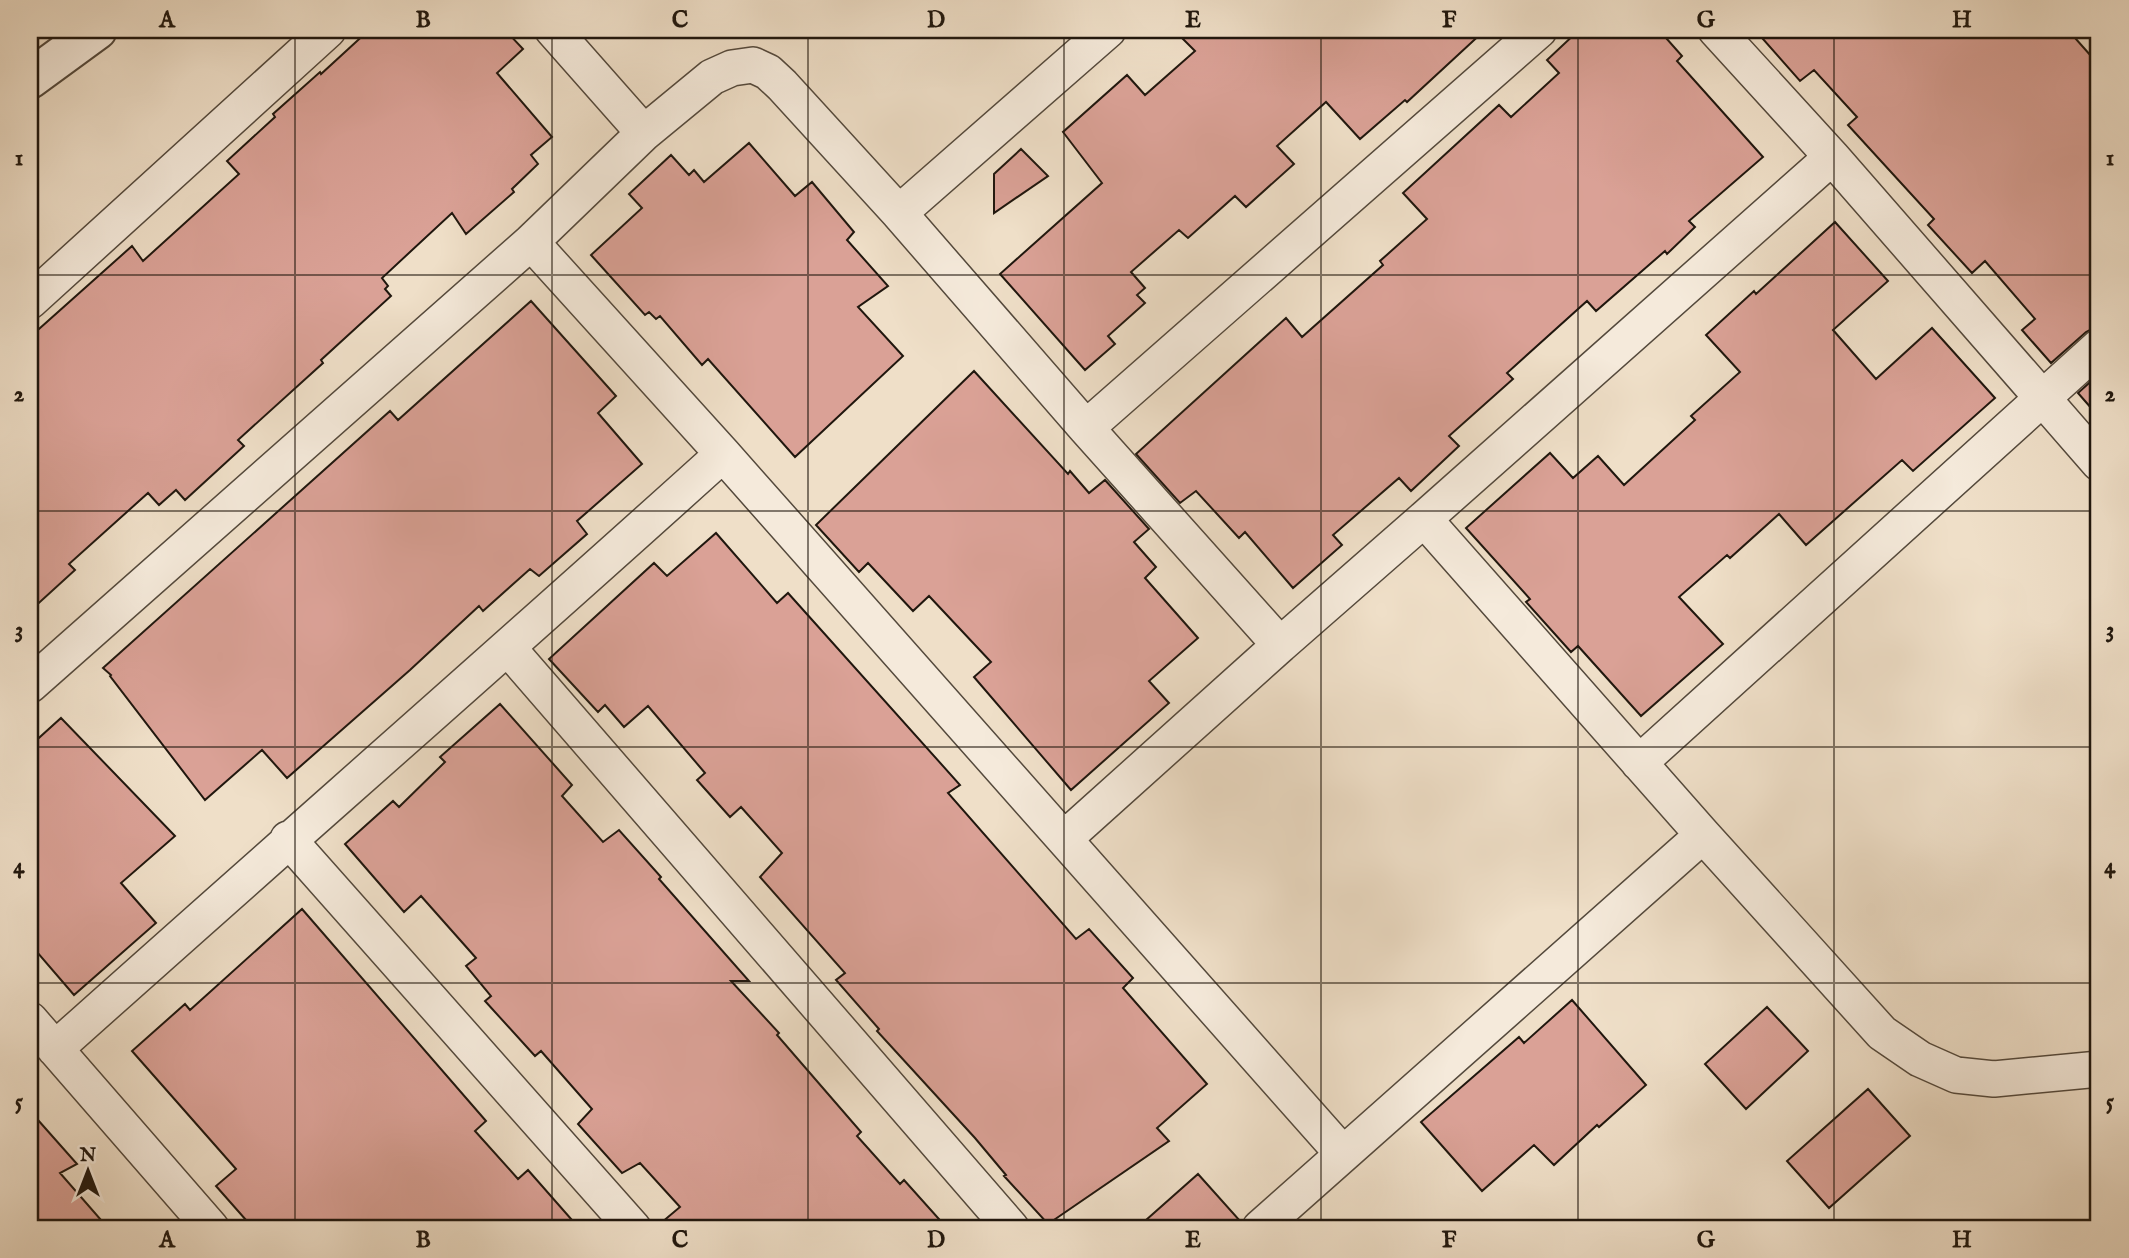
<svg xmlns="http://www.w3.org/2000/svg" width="2129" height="1258" font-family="'IM FELL English',serif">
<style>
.building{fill:#daa196;stroke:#20170e;stroke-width:2}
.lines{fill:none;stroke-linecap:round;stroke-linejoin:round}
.minor-casing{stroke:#54493c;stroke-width:38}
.tertiary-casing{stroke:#54493c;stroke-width:42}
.minor{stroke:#f5eadb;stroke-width:35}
.tertiary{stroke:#f5eadb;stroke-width:38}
.grid{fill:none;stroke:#20170e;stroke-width:2;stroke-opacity:0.55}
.neatline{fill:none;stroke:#20170e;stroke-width:2.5}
.grid-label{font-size:23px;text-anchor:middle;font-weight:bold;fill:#20170e}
</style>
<rect width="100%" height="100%" fill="#efdfc8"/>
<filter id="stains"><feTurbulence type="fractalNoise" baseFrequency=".00286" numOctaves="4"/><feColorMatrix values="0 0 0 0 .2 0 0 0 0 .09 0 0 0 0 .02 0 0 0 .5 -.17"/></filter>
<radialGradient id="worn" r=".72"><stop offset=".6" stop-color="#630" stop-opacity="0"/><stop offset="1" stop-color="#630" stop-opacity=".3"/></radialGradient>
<path class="building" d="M 369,30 L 505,30 L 523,49 L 497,73 L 552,137 L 531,155 L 538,164 L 512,189 L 514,192 L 466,234 L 452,213 L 382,278 L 388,286 L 385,289 L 391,296 L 321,360 L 323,363 L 238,440 L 244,446 L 185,500 L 176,490 L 159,505 L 148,493 L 69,564 L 75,570 L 30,611 L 30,337 L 132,246 L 143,261 L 239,174 L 227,161 L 275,117 L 273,114 L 320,72 L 321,74 Z
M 1174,30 L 1485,30 L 1407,102 L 1405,100 L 1360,139 L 1326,102 L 1277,146 L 1294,164 L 1246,207 L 1235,196 L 1188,238 L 1179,230 L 1131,272 L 1145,288 L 1137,295 L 1145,303 L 1108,336 L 1115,344 L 1085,370 L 1000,274 L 1102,183 L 1063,132 L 1127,75 L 1145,95 L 1195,51 Z
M 1579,30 L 1659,30 L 1682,56 L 1677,61 L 1763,157 L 1689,221 L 1695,227 L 1667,254 L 1665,251 L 1596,311 L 1587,301 L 1507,373 L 1513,379 L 1449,436 L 1459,446 L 1411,491 L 1399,478 L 1333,535 L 1342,545 L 1293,588 L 1245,532 L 1239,538 L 1196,491 L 1180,503 L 1136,454 L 1286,318 L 1302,337 L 1383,265 L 1380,261 L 1427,219 L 1403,193 L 1499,105 L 1511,117 L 1559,73 L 1547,60 Z
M 1755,30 L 2068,30 L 2099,65 L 2099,327 L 2094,328 L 2086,332 L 2051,363 L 2022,330 L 2035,319 L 1985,261 L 1972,273 L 1928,225 L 1934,219 L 1848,125 L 1857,117 L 1814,70 L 1800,81 Z
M 749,143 L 795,196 L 812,182 L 854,232 L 847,240 L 888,286 L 858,307 L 903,356 L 795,457 L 708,359 L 702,365 L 660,316 L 656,319 L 649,312 L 645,315 L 591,255 L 642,208 L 629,194 L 671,155 L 689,175 L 694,170 L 704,182 Z
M 1021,149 L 1048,176 L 994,213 L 994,174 Z
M 1835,222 L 1888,281 L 1833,330 L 1876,379 L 1932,328 L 1995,398 L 1913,471 L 1902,460 L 1806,545 L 1779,514 L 1730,558 L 1727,555 L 1679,597 L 1723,644 L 1641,716 L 1578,646 L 1571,652 L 1526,602 L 1530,599 L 1466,528 L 1550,453 L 1573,478 L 1598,456 L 1624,485 L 1695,420 L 1691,416 L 1740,372 L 1706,335 L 1754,291 L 1756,294 Z
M 531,301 L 616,396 L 598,413 L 642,464 L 577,521 L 587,534 L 539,576 L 530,569 L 483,611 L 479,606 L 410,670 L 287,778 L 262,750 L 205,800 L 110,676 L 111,675 L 103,668 L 390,411 L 398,420 Z
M 974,371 L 1068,474 L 1070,471 L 1089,493 L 1105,480 L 1149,529 L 1134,542 L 1156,567 L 1145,578 L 1198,638 L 1149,681 L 1169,703 L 1071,790 L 974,677 L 991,662 L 929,596 L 913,611 L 868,563 L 859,572 L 816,525 Z
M 2099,374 L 2099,417 L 2078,393 Z
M 716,533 L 777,603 L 788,593 L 960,785 L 948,793 L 1076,939 L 1089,929 L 1133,978 L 1123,988 L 1207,1084 L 1157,1128 L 1169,1141 L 1048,1224 L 1004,1176 L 1006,1175 L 975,1138 L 877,1031 L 879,1029 L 836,980 L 845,973 L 760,877 L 782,853 L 741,807 L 730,817 L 697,780 L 705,773 L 648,706 L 624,727 L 605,705 L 598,712 L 549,659 L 654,563 L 667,576 Z
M 500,704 L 572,785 L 562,796 L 603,842 L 619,830 L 661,877 L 659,879 L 749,981 L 731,981 L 779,1033 L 777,1035 L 861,1132 L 857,1136 L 900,1184 L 904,1180 L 947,1228 L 655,1228 L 680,1207 L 640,1163 L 622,1173 L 578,1124 L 592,1109 L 541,1051 L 535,1056 L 485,1001 L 491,996 L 466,966 L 476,958 L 421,896 L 404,912 L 345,844 L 393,801 L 399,807 L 445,762 L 440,757 Z
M 61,718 L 175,836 L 121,883 L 156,923 L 74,995 L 30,944 L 30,746 Z
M 302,909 L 486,1121 L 475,1131 L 518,1179 L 528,1170 L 579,1228 L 253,1228 L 216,1186 L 236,1169 L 132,1051 L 185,1004 L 190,1010 Z
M 1572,1000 L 1646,1085 L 1599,1127 L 1597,1125 L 1554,1165 L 1534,1145 L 1482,1191 L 1421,1122 L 1519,1037 L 1524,1043 Z
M 1767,1007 L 1808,1051 L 1746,1109 L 1705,1064 Z
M 1868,1089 L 1910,1136 L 1829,1208 L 1787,1161 Z
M 30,1111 L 77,1164 L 60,1173 L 108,1228 L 30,1228 Z
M 1198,1174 L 1241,1222 L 1240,1228 L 1137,1228 Z"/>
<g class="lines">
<g class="minor-casing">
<path id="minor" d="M 553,30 L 644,133
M 1716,30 L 1832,157 L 2099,463
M 899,213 L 1108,30
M 531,242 L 723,454 L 1064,839
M 30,301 L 328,30
M 1086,428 L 1539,30
M 1424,519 L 1832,157
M 1280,645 L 1064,839 L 1343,1154
M 508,648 L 1011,1228
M 30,685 L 531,242 L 644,133 L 712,77 L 732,68 L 753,65 L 768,72 L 782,85 L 899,213 L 1086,428 L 1280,645 L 1424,519 L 1703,835 L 1882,1033 L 1920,1059 L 1956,1075 L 1994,1079 L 2099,1069
M 1639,763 L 2099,347
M 288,839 L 633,1228
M 30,1020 L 211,1228
M 55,1049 C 277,850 502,654 723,454
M 1260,1228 L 1703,835"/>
</g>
<g class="tertiary-casing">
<path id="tertiary" d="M 30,79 L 97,30"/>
</g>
<use href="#minor" class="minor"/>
<use href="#tertiary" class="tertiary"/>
</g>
<path class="grid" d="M 295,30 L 295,1228M 552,30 L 552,1228M 808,30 L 808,1228M 1064,30 L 1064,1228M 1321,30 L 1321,1228M 1578,30 L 1578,1228M 1834,30 L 1834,1228M 30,275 L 2099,275M 30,511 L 2099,511M 30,747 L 2099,747M 30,983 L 2099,983"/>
<rect width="2129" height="1258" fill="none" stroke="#efdfc8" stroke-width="77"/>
<g transform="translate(88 1171)" stroke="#f5eadb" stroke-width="5" paint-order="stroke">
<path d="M0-5L12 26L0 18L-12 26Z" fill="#20170e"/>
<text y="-10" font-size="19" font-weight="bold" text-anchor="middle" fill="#20170e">N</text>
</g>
<rect x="38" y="38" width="2052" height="1182" class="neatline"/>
<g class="grid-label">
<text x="167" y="27">A</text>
<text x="423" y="27">B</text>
<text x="680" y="27">C</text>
<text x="936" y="27">D</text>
<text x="1193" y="27">E</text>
<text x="1449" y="27">F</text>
<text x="1706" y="27">G</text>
<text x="1962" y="27">H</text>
<text x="19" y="165">1</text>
<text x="2110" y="165">1</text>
<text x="19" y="401">2</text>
<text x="2110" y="401">2</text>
<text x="19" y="637">3</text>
<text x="2110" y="637">3</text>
<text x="19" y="873">4</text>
<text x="2110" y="873">4</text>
<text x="19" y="1109">5</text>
<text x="2110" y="1109">5</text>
<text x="167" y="1247">A</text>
<text x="423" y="1247">B</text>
<text x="680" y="1247">C</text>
<text x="936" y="1247">D</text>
<text x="1193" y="1247">E</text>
<text x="1449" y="1247">F</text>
<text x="1706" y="1247">G</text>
<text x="1962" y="1247">H</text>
</g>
<rect width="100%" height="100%" filter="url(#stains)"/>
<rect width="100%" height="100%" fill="url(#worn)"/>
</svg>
